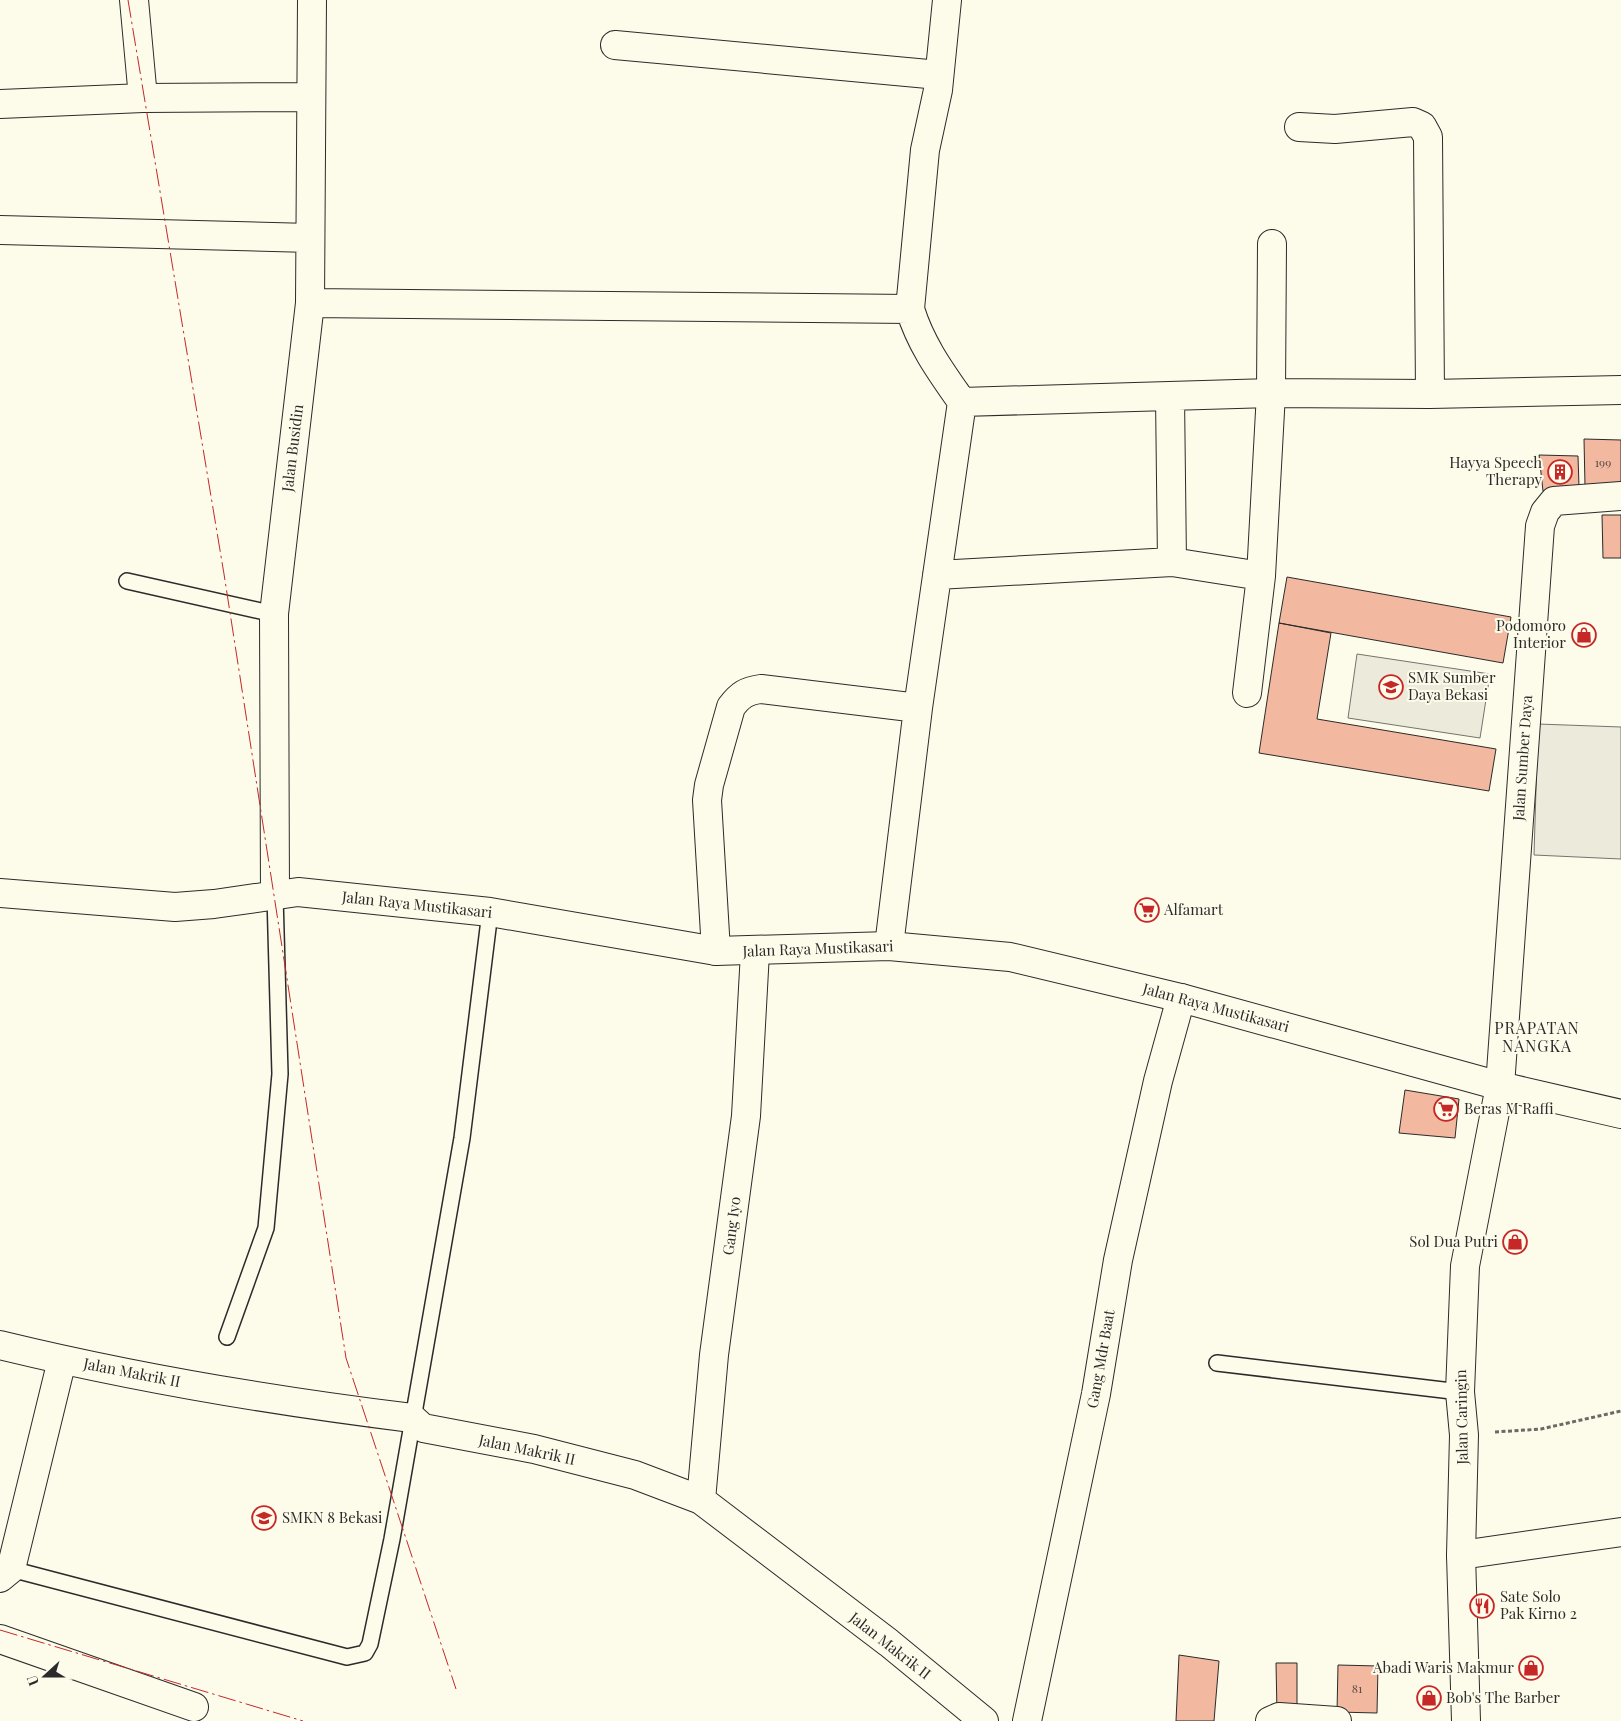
<svg xmlns="http://www.w3.org/2000/svg" width="1621" height="1721" font-family="'Playfair Display',serif">
<style>
.garden{fill:#ecebdb;stroke:#74746e}
.parking{fill:#eceadb;stroke:#74746e}
.building{fill:#f2b8a0;stroke:#2b2b2b}
.lines{fill:none;stroke-linecap:round;stroke-linejoin:round}
.service-casing{stroke:#2b2b2b;stroke-width:18}
.minor-casing{stroke:#2b2b2b;stroke-width:30}
.secondary-casing{stroke:#2b2b2b;stroke-width:30}
.path{stroke:#6a6964;stroke-width:3;stroke-dasharray:4 2.5;stroke-linecap:butt}
.service{stroke:#fdfbea;stroke-width:15}
.minor{stroke:#fdfbea;stroke-width:28}
.secondary{stroke:#fdfbea;stroke-width:28}
.power{stroke:#c62828;stroke-width:1;stroke-dasharray:18 4 2.5 4;stroke-linecap:butt}
.labels{text-anchor:middle;stroke-width:4;stroke-linejoin:round;paint-order:stroke}
.number-label{font-size:12px;fill:#5d4e48}
.street-label{font-size:15px;fill:#2b2b2b;stroke:#fdfbea}
.poi-label{font-size:15px;fill:#2b2b2b;stroke:#fdfbea;text-anchor:start}
.neighbourhood-label{font-size:16px;letter-spacing:1px;fill:#2b2b2b;stroke:#fdfbea}
</style>
<rect width="100%" height="100%" fill="#fdfbea"/>
<path class="garden" d="M 1357,654 L 1490,674 L 1480,738 L 1348,718 Z"/>
<path class="parking" d="M 1538,724 L 1621,727 L 1621,859 L 1534,855 Z"/>
<path class="building" d="M 1584,439 L 1621,440 L 1621,486 L 1585,486 Z
M 1539,455 L 1578,456 L 1579,487 L 1543,491 Z
M 1602,515 L 1621,515 L 1621,558 L 1603,558 Z
M 1287,577 L 1511,617 L 1503,663 L 1279,623 Z
M 1279,623 L 1331,633 L 1317,719 L 1496,749 L 1489,791 L 1259,753 Z
M 1405,1090 L 1459,1099 L 1455,1138 L 1399,1133 Z
M 1179,1655 L 1219,1661 L 1214,1721 L 1176,1721 Z
M 1276,1663 L 1297,1663 L 1297,1712 L 1277,1713 Z
M 1338,1665 L 1378,1666 L 1377,1713 L 1337,1712 Z"/>
<g class="lines">
<g class="service-casing">
<path id="service" d="M 127,581 L 274,614
M 227,1337 L 266,1228 L 280,1074 L 275,896
M 1217,1363 L 1460,1392
M 11,1569 L 347,1657 L 365,1653 L 370,1644 L 392,1539 L 462,1138 L 490,912"/>
</g>
<g class="minor-casing">
<path id="minor" d="M 134,0 L 143,98
M 615,45 L 939,75
M 0,104 L 143,98 L 311,97
M 1299,127 L 1335,129 L 1413,122 L 1422,126 L 1428,137 L 1430,394
M 0,230 L 310,238
M 310,303 L 910,309
M 1170,396 L 1172,562
M 962,402 L 1271,393 L 1430,394 L 1621,390
M 937,575 L 1172,562 L 1261,576
M 1247,693 L 1261,576 L 1271,393 L 1272,244
M 275,896 L 274,614 L 310,303 L 312,0
M 889,946 L 918,708 L 962,402 C 941,372 921,345 910,309 L 925,150 L 938,90 L 947,0
M 716,951 L 707,800 L 709,785 L 731,707 C 740,695 746,691 761,689 L 918,708
M 1500,1086 L 1540,526 L 1545,512 L 1554,501 L 1621,496
M 0,1345 C 136,1378 273,1401 412,1418 L 423,1428 L 534,1449 L 635,1475 L 701,1500 L 889,1643 L 984,1721
M 701,1500 L 714,1355 L 746,1116 L 755,952
M 1461,1555 L 1621,1532
M 0,1578 L 11,1569 L 62,1360
M 0,1639 L 194,1707
M 1027,1721 L 1096,1394 L 1118,1260 L 1158,1081 L 1181,998
M 1270,1721 L 1279,1717 L 1337,1721"/>
</g>
<g class="secondary-casing">
<path id="secondary" d="M 0,893 L 175,907 L 214,904 L 298,892 L 490,912 L 716,951 L 889,946 L 1010,957 L 1181,998 L 1500,1086 L 1621,1114
M 1466,1721 L 1461,1555 L 1464,1435 L 1460,1392 L 1465,1266 L 1500,1086"/>
</g>
<path class="path" d="M 1495,1432 L 1541,1429 L 1621,1411"/>
<use href="#service" class="service"/>
<use href="#minor" class="minor"/>
<use href="#secondary" class="secondary"/>
<path class="power" d="M 128,0 L 224,574 L 346,1358 L 456,1689
M 0,1630 L 303,1721"/>
</g>
<defs>
<g id="building-ring" transform="scale(1.25)"><circle r="9.5" fill="#fdfbea" stroke="#c62828" stroke-width="1.5"/><path d="M-4-6H4V6H1V3H-1V6H-4ZM-2.5-4.3h1.7v1.8h-1.7ZM.8-4.3h1.7v1.8H.8ZM-2.5-1h1.7V.8h-1.7ZM.8-1h1.7V.8H.8Z" fill="#c62828"/></g>
<g id="shop-ring" transform="scale(1.25)"><circle r="9.5" fill="#fdfbea" stroke="#c62828" stroke-width="1.5"/><path d="M-5-2.5h2.3a2.7 3.5 0 0 1 5.4 0H5L5.5 6h-11ZM-1.5-2.5h3a1.5 2.3 0 0 0-3 0Z" fill="#c62828"/></g>
<g id="school-ring" transform="scale(1.25)"><circle r="9.5" fill="#fdfbea" stroke="#c62828" stroke-width="1.5"/><path d="M0-5L7-2L0 1L-7-2ZM-4 1L0 2.5L4 1V4Q0 6-4 4Z" fill="#c62828"/></g>
<g id="supermarket-ring" transform="scale(1.25)"><circle r="9.5" fill="#fdfbea" stroke="#c62828" stroke-width="1.5"/><path d="M-6-5.5h2.5l.6 2H6L4.5 2H-2.5L-4.4-4H-6ZM-1.5 3.2a1.3 1.3 0 1 0 .1 0ZM3 3.2a1.3 1.3 0 1 0 .1 0Z" fill="#c62828"/></g>
<g id="restaurant-ring" transform="scale(1.25)"><circle r="9.5" fill="#fdfbea" stroke="#c62828" stroke-width="1.5"/><path d="M-5-6h1v4h1v-4h1v4h1v-4h1v5L-1.5 .5V6h-2V.5L-5-1ZM5-6V6H3V1.5H1.5Q1.5-4 5-6Z" fill="#c62828"/></g>
</defs>
<g fill-rule="evenodd">
<use href="#building-ring" x="1560" y="472"/>
<use href="#shop-ring" x="1584" y="635"/>
<use href="#school-ring" x="1391" y="687"/>
<use href="#supermarket-ring" x="1147" y="910"/>
<use href="#supermarket-ring" x="1446" y="1109"/>
<use href="#shop-ring" x="1515" y="1242"/>
<use href="#school-ring" x="264" y="1518"/>
<use href="#restaurant-ring" x="1482" y="1606"/>
<use href="#shop-ring" x="1531" y="1668"/>
<use href="#shop-ring" x="1429" y="1698"/>
</g>
<g class="labels">
<g class="number-label">
<text x="1603" y="467">199</text>
<text x="1357" y="1693">81</text>
</g>
<g class="street-label">
<text transform="translate(293 448) rotate(-83)" y="5">Jalan Busidin</text>
<text transform="translate(1523 758) rotate(-86)" y="5">Jalan Sumber Daya</text>
<text transform="translate(417 905) rotate(6)" y="5">Jalan Raya Mustikasari</text>
<text transform="translate(818 949) rotate(-2)" y="5">Jalan Raya Mustikasari</text>
<text transform="translate(1216 1008) rotate(15)" y="5">Jalan Raya Mustikasari</text>
<text transform="translate(732 1226) rotate(-83)" y="5">Gang Iyo</text>
<text transform="translate(1101 1359) rotate(-80)" y="5">Gang Mdr Baat</text>
<text transform="translate(132 1373) rotate(11)" y="5">Jalan Makrik II</text>
<text transform="translate(1462 1417) rotate(-91)" y="5">Jalan Caringin</text>
<text transform="translate(527 1450) rotate(12)" y="5">Jalan Makrik II</text>
<text transform="translate(890 1646) rotate(38)" y="5">Jalan Makrik II</text>
</g>
<g class="poi-label">
<text x="1542" y="468" text-anchor="end">Hayya Speech<tspan x="1542" dy="17">Therapy</tspan></text>
<text x="1566" y="631" text-anchor="end">Podomoro<tspan x="1566" dy="17">Interior</tspan></text>
<text x="1408" y="683">SMK Sumber<tspan x="1408" dy="17">Daya Bekasi</tspan></text>
<text x="1164" y="915">Alfamart</text>
<text x="1464" y="1114">Beras M Raffi</text>
<text x="1498" y="1247" text-anchor="end">Sol Dua Putri</text>
<text x="282" y="1523">SMKN 8 Bekasi</text>
<text x="1500" y="1602">Sate Solo<tspan x="1500" dy="17">Pak Kirno 2</tspan></text>
<text x="1514" y="1673" text-anchor="end">Abadi Waris Makmur</text>
<text x="1446" y="1703">Bob's The Barber</text>
</g>
<g class="neighbourhood-label">
<text x="1537" y="1034">PRAPATAN<tspan x="1537" dy="18">NANGKA</tspan></text>
</g>
</g>
<g transform="translate(45 1676) rotate(249)" stroke="#fdfbea" stroke-width="4" paint-order="stroke">
<path d="M0-4L9 19L0 12L-9 19Z" fill="#2b2b2b"/>
<text y="-8" font-size="14" font-weight="bold" text-anchor="middle" fill="#2b2b2b">U</text>
</g>
</svg>
